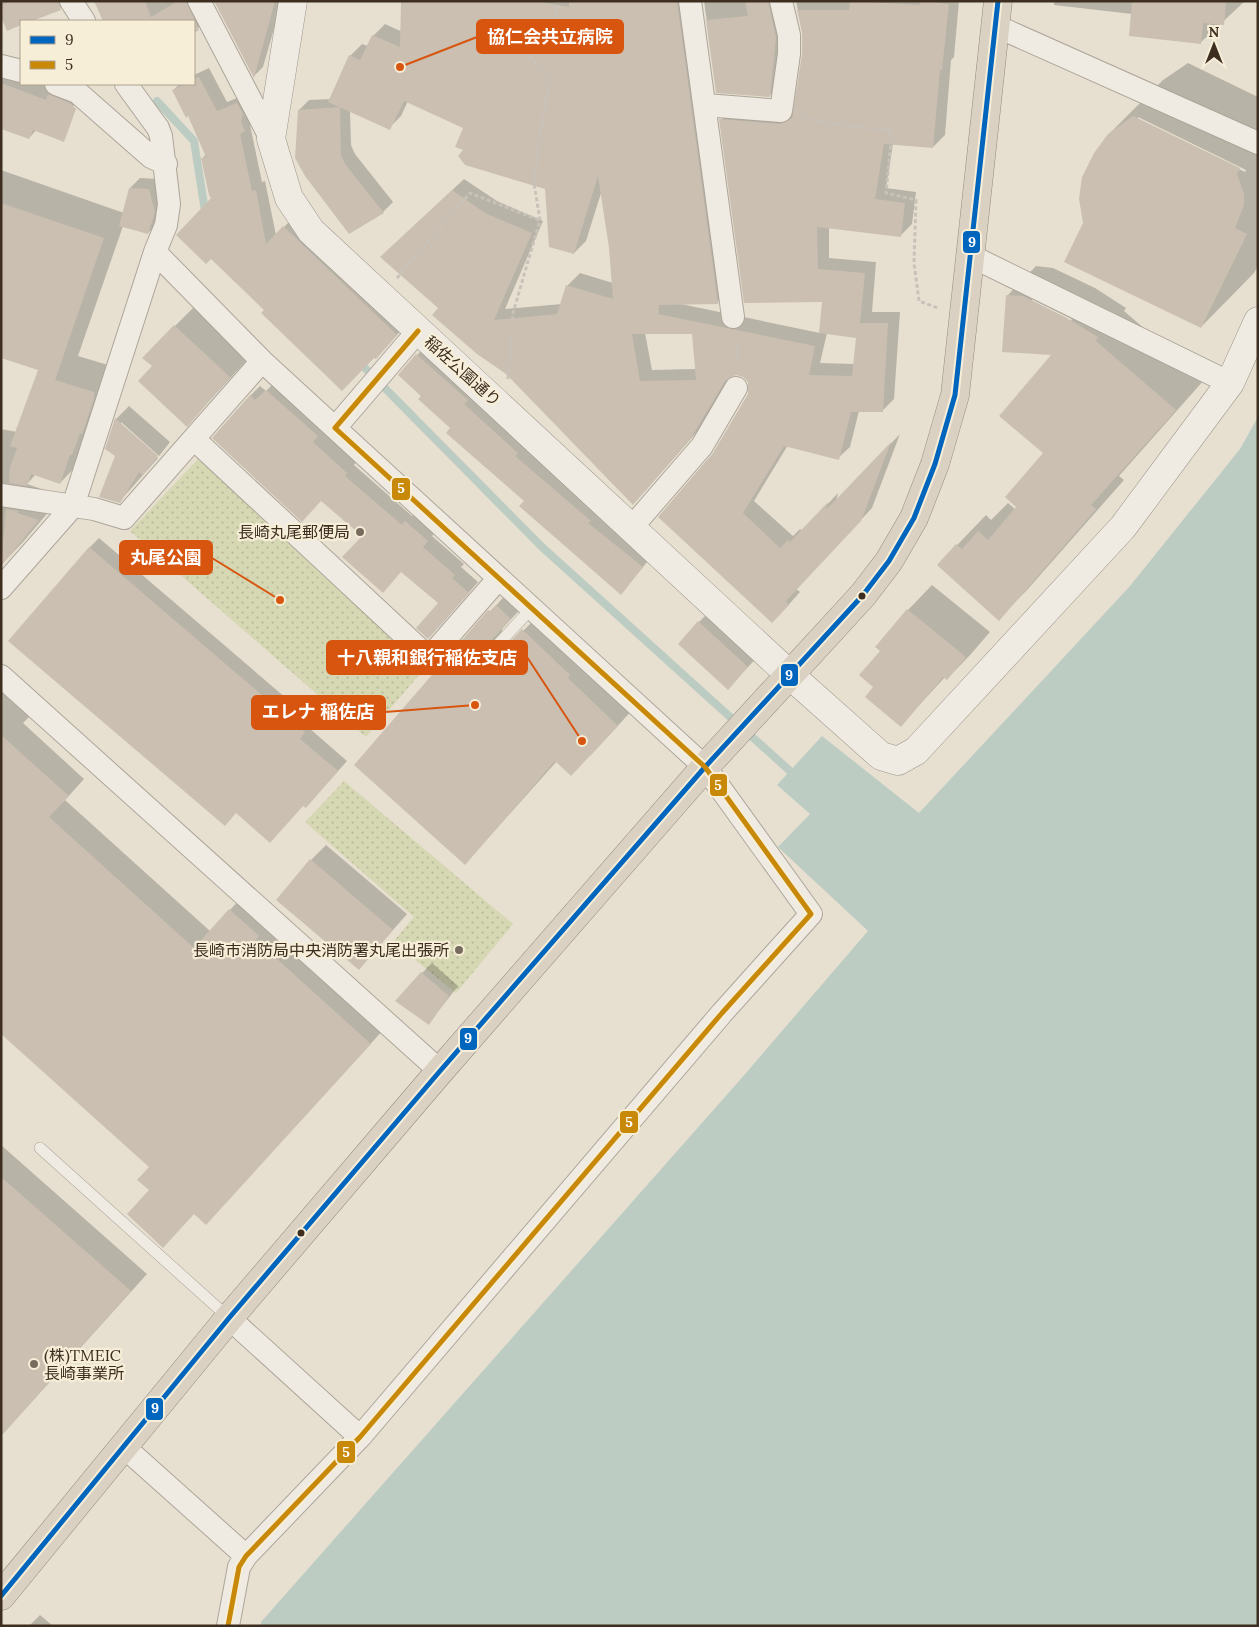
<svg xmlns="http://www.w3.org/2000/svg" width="1259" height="1627" font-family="Lora,'Noto Sans JP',serif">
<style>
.grass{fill:url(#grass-dots)}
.water{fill:#bcccc2}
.shadow{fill:#0003;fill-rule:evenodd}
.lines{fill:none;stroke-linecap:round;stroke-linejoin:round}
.stream{stroke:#bcccc2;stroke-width:8}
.building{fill:#cbbfb2;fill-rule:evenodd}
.lane-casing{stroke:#ada599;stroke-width:12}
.street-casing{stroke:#ada599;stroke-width:24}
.secondary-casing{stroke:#9c958a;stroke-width:29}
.highway-casing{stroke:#928b80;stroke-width:29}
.path{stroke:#c8c2b9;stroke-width:3;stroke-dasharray:4 2.5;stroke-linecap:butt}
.lane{stroke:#efebe3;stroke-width:11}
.street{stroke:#efebe3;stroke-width:22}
.secondary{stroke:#efebe3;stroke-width:28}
.highway{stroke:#dad1c2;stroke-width:28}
.bus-1-casing{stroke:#f7eed8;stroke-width:9}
.bus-2-casing{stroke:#f7eed8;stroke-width:9}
.bus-1{stroke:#0065bd;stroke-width:5}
.bus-2{stroke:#c88808;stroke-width:5}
.poi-dot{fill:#786c5e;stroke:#f7eed8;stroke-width:2}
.bus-dot{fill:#3d2e20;stroke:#f7eed8;stroke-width:2}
.labels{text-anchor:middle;stroke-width:4.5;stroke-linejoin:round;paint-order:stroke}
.street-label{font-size:16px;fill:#3d2e20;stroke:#f7eed8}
.poi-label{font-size:16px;fill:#3d2e20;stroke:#f7eed8;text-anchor:end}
.leader{fill:none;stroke:#d7550e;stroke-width:2}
.callout-dot{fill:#d7550e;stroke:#f7eed8;stroke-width:2}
.callout{fill:#d7550e;stroke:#d7550e;stroke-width:2}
.callout-label{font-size:18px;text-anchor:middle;font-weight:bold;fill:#fff}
.line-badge{stroke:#f7eed8;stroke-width:2}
.badge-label{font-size:14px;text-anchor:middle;font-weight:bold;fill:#fff}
</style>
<defs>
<pattern id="grass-dots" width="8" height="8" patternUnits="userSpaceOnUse" patternTransform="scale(1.25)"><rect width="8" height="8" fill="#d6d7b3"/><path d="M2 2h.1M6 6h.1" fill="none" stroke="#b9b99a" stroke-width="1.8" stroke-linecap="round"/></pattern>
</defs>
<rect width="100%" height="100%" fill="#e7e0d1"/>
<path class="grass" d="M 198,459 L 425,668 L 366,737 L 130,531 Z
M 344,781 L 513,924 L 456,993 L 393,942 L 414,917 L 305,822 Z"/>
<path class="water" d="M 1258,417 L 1258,1626 L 261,1626 L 261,1622 L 739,1081 L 868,931 L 778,847 L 810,814 L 777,785 L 822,736 L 919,813 L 1130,586 L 1240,449 Z"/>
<path class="shadow" d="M 5,1 L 67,1 L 59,9 L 28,21 L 21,21 L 21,24 L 8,29 L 1,13 L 1,5 Z
M 100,1 L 200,1 L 208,19 L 194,32 L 194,21 L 105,21 L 97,4 Z
M 215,1 L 282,1 L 263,67 L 254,76 Z
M 423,1 L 691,1 L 729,291 L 717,303 L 681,304 L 820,333 L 824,301 L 721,120 L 732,108 L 793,113 L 803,56 L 803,35 L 796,1 L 959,1 L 954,57 L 951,60 L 945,135 L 933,147 L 893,144 L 886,188 L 916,192 L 912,224 L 900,236 L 829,227 L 829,258 L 876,262 L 872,312 L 900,312 L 894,399 L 882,411 L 859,411 L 850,447 L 838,458 L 788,445 L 754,501 L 793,536 L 800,529 L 803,531 L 838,493 L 836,501 L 900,434 L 872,508 L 796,589 L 800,592 L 784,610 L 714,453 L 749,395 L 749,381 L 744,376 L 735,374 L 732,376 L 703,425 L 645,491 L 507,373 L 440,308 L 394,245 L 464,179 L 497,201 L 543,221 L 505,309 L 562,304 L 568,285 L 580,273 L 613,283 L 610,248 L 602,190 L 586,241 L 574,253 L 546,188 L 465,150 L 465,127 L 408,101 L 401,116 L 389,128 L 350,110 L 351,145 L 355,154 L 393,202 L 383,212 L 349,233 L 299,110 L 309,100 L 331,99 L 350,56 L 362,44 L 368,46 L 373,36 L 385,24 L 420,40 ZM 645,333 L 693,333 L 696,369 L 652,370 ZM 827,333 L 857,337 L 855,364 L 820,363 Z
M 704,1 L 783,1 L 781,84 L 769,96 L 717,92 Z
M 1054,1 L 1245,1 L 1200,43 L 1132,14 L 1054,5 Z
M 1188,63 L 1258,97 L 1258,266 L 1254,273 L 1201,327 L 1084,223 L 1109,134 L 1163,80 ZM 1138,117 L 1246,170 L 1245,172 L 1138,119 Z
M 209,68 L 227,102 L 247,94 L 255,121 L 250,125 L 262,182 L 265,181 L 276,235 L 293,218 L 406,325 L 376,358 L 266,310 L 213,198 L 202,159 L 206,154 L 189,115 L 173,90 L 180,84 L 194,84 L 194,75 Z
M 9,70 L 21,74 L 21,84 L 48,84 L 85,94 L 73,106 L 41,125 L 29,138 L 1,128 L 1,78 Z
M 1,170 L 124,213 L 130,188 L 140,178 L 159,179 L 158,223 L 148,233 L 123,226 L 78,356 L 118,368 L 84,458 L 60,483 L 36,474 L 27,484 L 62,496 L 23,542 L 1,565 L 1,429 L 17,432 L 39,369 L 1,356 Z
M 1036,266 L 1053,268 L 1095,288 L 1126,308 L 1124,311 L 1204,380 L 1119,476 L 1124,480 L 1027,590 L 998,619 L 938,565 L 986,515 L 991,520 L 1008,503 L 1016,510 L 1044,453 L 1054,354 L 1007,296 ZM 1032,299 L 1072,319 L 1070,321 L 1032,302 Z
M 203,298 L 257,349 L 187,425 L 154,366 L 143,358 Z
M 426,345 L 651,557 L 630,583 L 526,501 L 400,375 Z
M 276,381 L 356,462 L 354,465 L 412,516 L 416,512 L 437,530 L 432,536 L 464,564 L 461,567 L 478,582 L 438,628 L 440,603 L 363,536 L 250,396 L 260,386 L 266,391 Z
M 129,406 L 170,442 L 159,456 L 121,422 L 121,425 L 158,458 L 119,502 L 117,456 L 107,449 L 116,419 Z
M 99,538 L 314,722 L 309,728 L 347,761 L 315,797 L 89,548 Z
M 932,585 L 990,632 L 971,654 L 947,679 L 945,677 L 901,725 L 875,687 L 881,651 L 908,610 Z
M 508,592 L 529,600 L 502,629 L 502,640 L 507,643 L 513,641 L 542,612 L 636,706 L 590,756 L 557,761 L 465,864 L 355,765 Z
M 719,602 L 767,647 L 728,688 L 699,622 Z
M 1,690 L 30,716 L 23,723 L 84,779 L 65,800 L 210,931 L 246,893 L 386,1027 L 222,1206 L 194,1213 L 150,1190 L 151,1167 L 1,1032 Z
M 326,845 L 407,914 L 359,969 L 311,860 Z
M 432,963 L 458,986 L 429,1023 L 422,973 Z
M 1,1145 L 147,1274 L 1,1436 Z
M 40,1615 L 53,1626 L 29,1626 Z"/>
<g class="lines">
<path class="stream" d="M 157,101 L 194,141 L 205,211 L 208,213
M 358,361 L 542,547 L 790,771"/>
</g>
<path class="building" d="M 12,1 L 58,1 L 61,10 L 32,21 L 21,21 L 21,25 L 7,31 L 1,17 L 1,5 Z
M 94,1 L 145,1 L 151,17 L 178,1 L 186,1 L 199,30 L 194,33 L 194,21 L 103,21 Z
M 214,1 L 275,1 L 254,78 Z
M 401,1 L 534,1 L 569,7 L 569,1 L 677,1 L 718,304 L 659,305 L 658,314 L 815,346 L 809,375 L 852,376 L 856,338 L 819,333 L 822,302 L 744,303 L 719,119 L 780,124 L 792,118 L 802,54 L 802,32 L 797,10 L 849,10 L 850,1 L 920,5 L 920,1 L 949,4 L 942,70 L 940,70 L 933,148 L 884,144 L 875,199 L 905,203 L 901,237 L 817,227 L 818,269 L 865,273 L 860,323 L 888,323 L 883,412 L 851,412 L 839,460 L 784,446 L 743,513 L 780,548 L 788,540 L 790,542 L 828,502 L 826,510 L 891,442 L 861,521 L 786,601 L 789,605 L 772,623 L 658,517 L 713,453 L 748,394 L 748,382 L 743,377 L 736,375 L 725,381 L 691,438 L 633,505 L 506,374 L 477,354 L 432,315 L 438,308 L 380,257 L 452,190 L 485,213 L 532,233 L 494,320 L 557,314 L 566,285 L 613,299 L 609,248 L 598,176 L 574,254 L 549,247 L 545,189 L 465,165 L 458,156 L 463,150 L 455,147 L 463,128 L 404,101 L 390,130 L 328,102 L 349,55 L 360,60 L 372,35 L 400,47 ZM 632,334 L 692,334 L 696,380 L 640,381 Z
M 745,1 L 768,1 L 776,37 L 770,97 L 716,93 L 706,20 L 748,16 Z
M 1132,1 L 1226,1 L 1224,25 L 1203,23 L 1201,44 L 1129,36 Z
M 199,77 L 217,111 L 237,103 L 243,114 L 241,122 L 245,131 L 240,134 L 252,191 L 256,190 L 266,244 L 283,226 L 397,335 L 376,359 L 374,358 L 342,391 L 261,313 L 264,310 L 211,259 L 206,264 L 176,235 L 211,198 L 209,195 L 201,158 L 206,157 L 188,116 L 186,118 L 172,90 L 185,84 L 194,84 L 194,79 Z
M 1,83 L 46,100 L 48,94 L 70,103 L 76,109 L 64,142 L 33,130 L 29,139 L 1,129 Z
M 340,107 L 341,155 L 345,164 L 384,213 L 349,234 L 305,176 L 295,158 L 298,110 Z
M 1133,116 L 1240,168 L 1237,174 L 1244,194 L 1244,205 L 1235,228 L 1247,234 L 1201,328 L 1064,262 L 1083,223 L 1079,199 L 1082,177 L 1094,153 L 1108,134 Z
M 129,188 L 149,189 L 155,212 L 148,234 L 119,226 Z
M 1,203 L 104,238 L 55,380 L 94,392 L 94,399 L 82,434 L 80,433 L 72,455 L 70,455 L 60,484 L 31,474 L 27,486 L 9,483 L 10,467 L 17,448 L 10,446 L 38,370 L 1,358 Z
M 1006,295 L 1023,296 L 1065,317 L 1098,337 L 1096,341 L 1176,410 L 1091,505 L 1096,509 L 999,621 L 937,565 L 956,544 L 962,549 L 978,531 L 988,540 L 1016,507 L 1005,497 L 1043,453 L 999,416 L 1051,355 L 1002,352 Z
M 174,325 L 230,377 L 187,427 L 138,381 L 152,366 L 142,358 Z
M 416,354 L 468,400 L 464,404 L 518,453 L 515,456 L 591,521 L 588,523 L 643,567 L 621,595 L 519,506 L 524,501 L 446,433 L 450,428 L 418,399 L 421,396 L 398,375 Z
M 266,390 L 318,436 L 313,442 L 347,473 L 345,476 L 402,525 L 405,521 L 428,541 L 423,547 L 455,575 L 452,578 L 469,593 L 428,639 L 416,628 L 438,603 L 401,572 L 383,593 L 342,557 L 362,536 L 321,501 L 302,522 L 212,438 L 250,395 L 255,400 Z
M 115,418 L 158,456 L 143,475 L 139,472 L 120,503 L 99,497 L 115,456 L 105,449 Z
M 6,509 L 18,511 L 17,513 L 39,520 L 1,566 Z
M 89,547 L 305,732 L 300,739 L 338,771 L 306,808 L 303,806 L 270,843 L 236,813 L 225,826 L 8,641 Z
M 496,605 L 511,619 L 483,649 L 484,659 L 488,661 L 494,659 L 522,629 L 570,675 L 568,678 L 618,726 L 571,776 L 555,761 L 465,865 L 354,765 L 488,610 L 490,611 Z
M 907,609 L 966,657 L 947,680 L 943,677 L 901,727 L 865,697 L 873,687 L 859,675 L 880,651 L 875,647 Z
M 698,621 L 748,667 L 728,690 L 678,644 Z
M 1,735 L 69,796 L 49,817 L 194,948 L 229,909 L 259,936 L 256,940 L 371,1044 L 206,1225 L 194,1214 L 163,1248 L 127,1214 L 149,1190 L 137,1180 L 149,1167 L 1,1034 Z
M 310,859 L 393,930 L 359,970 L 276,900 Z
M 421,972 L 449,996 L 429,1025 L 395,1001 Z
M 1,1177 L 131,1291 L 1,1436 Z"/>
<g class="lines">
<g class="lane-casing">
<path id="lane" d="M 489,654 L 532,608
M 40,1148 L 229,1318"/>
</g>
<g class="street-casing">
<path id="street" d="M 71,1 L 84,21
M 199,1 L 271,139
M 690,1 L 733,317
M 996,26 L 1258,143
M 1,66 L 21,71
M 56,84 L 77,92 L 151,157 L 166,164
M 705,105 L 781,111 L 789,54 L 789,35 L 781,1
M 155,252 L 262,361 L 335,428
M 969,255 L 1230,383
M 195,440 L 429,658 L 499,578
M 1,495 L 94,509 L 124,518 L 262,361
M 632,527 L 702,446 L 736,388
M 1,588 L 73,506 L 155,252 L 166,225 L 169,204 L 161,136 L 158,128 L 126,84
M 1,676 L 440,1071
M 229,1318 L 360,1437
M 123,1446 L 246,1556
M 228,1626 L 239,1567 L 246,1556 L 360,1437 L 722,1013 L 811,914 L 705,767 L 335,428 L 418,331"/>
</g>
<g class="secondary-casing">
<path id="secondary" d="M 293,1 L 271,139 L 289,198 L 311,231 L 790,675 L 881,756 L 898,761 L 916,751 L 1123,527 L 1230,383 L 1258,321"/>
</g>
<g class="highway-casing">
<path id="highway" d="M 1,1596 L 229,1318 L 440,1071 L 705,767 L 863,595 L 889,561 L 914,518 L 935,464 L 955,395 L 998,1"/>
</g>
<path class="path" d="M 804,117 L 827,123 L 892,131 L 886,193 L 916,200 L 914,263 L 919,301 L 938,308
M 397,278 L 470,193 L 539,220
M 736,339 L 740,365
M 508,379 L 513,313 L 540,220 L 534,183 L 540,131 L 550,83 L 525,49 L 554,21 L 559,1"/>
<use href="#lane" class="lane"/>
<use href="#street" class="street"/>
<use href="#secondary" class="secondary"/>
<use href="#highway" class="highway"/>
<g class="bus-1-casing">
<path id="bus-1" d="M 1,1596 L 229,1318 L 440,1071 L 705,767 L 863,595 L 889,561 L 914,518 L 935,464 L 955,395 L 998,1"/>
</g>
<g class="bus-2-casing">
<path id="bus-2" d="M 228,1626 L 239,1567 L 246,1556 L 360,1437 L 722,1013 L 811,914 L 705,767 L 335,428 L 418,331"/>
</g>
<use href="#bus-1" class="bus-1"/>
<use href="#bus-2" class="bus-2"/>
</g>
<g class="poi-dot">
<circle cx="360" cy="532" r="5"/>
<circle cx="459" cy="950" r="5"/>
<circle cx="34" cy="1364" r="5"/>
</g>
<g class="bus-dot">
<circle cx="862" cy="596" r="4.5"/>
<circle cx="301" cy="1233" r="4.5"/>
</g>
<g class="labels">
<g class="street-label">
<text transform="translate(463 371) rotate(42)" y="6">稲佐公園通り</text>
</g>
<g class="poi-label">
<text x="350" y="538">長崎丸尾郵便局</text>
<text x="449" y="956">長崎市消防局中央消防署丸尾出張所</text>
<text x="44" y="1361" text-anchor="start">(株)TMEIC<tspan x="44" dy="18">長崎事業所</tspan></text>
</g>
</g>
<path class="leader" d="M400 67L477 37M280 600L212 558M582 741L527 657M475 705L385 712"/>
<g class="callout-dot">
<circle cx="400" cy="67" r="5"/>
<circle cx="280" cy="600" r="5"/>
<circle cx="582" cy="741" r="5"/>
<circle cx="475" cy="705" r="5"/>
</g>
<g class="callout">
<rect x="477" y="20" width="146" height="33" rx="5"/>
<rect x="120" y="541" width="92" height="33" rx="5"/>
<rect x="327" y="641" width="200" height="33" rx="5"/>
<rect x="252" y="696" width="133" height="33" rx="5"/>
</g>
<g class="callout-label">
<text x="550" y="43">協仁会共立病院</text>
<text x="166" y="564">丸尾公園</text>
<text x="427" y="664">十八親和銀行稲佐支店</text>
<text x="318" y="718">エレナ 稲佐店</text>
</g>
<g class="line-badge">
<rect x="962" y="230" width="19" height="24" rx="5" fill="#0065bd"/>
<rect x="391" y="477" width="20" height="24" rx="5" fill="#c88808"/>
<rect x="780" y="663" width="19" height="24" rx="5" fill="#0065bd"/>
<rect x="709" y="773" width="19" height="24" rx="5" fill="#c88808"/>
<rect x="459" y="1027" width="19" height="24" rx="5" fill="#0065bd"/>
<rect x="619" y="1110" width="20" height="24" rx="5" fill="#c88808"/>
<rect x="145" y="1397" width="19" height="24" rx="5" fill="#0065bd"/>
<rect x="336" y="1440" width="20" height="24" rx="5" fill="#c88808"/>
</g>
<g class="badge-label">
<text x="972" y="247">9</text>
<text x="401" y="493">5</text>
<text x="789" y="680">9</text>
<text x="718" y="790">5</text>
<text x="468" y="1043">9</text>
<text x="629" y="1127">5</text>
<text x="155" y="1413">9</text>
<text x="346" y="1457">5</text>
</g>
<rect width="1259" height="1627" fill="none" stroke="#3d2e20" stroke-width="5"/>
<rect x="20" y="20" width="175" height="65" fill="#f7eed8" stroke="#ada18e"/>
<rect x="30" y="36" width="25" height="8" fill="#0065bd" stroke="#ada18e"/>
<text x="65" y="45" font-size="15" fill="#3d2e20">9</text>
<rect x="30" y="61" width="25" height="8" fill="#c88808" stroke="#ada18e"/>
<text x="65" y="70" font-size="15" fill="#3d2e20">5</text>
<g transform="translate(1214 45)" stroke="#f7eed8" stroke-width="4" paint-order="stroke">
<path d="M0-4L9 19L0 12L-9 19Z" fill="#3d2e20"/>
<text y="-8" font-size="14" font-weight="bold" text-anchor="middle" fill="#3d2e20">N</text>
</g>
</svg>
